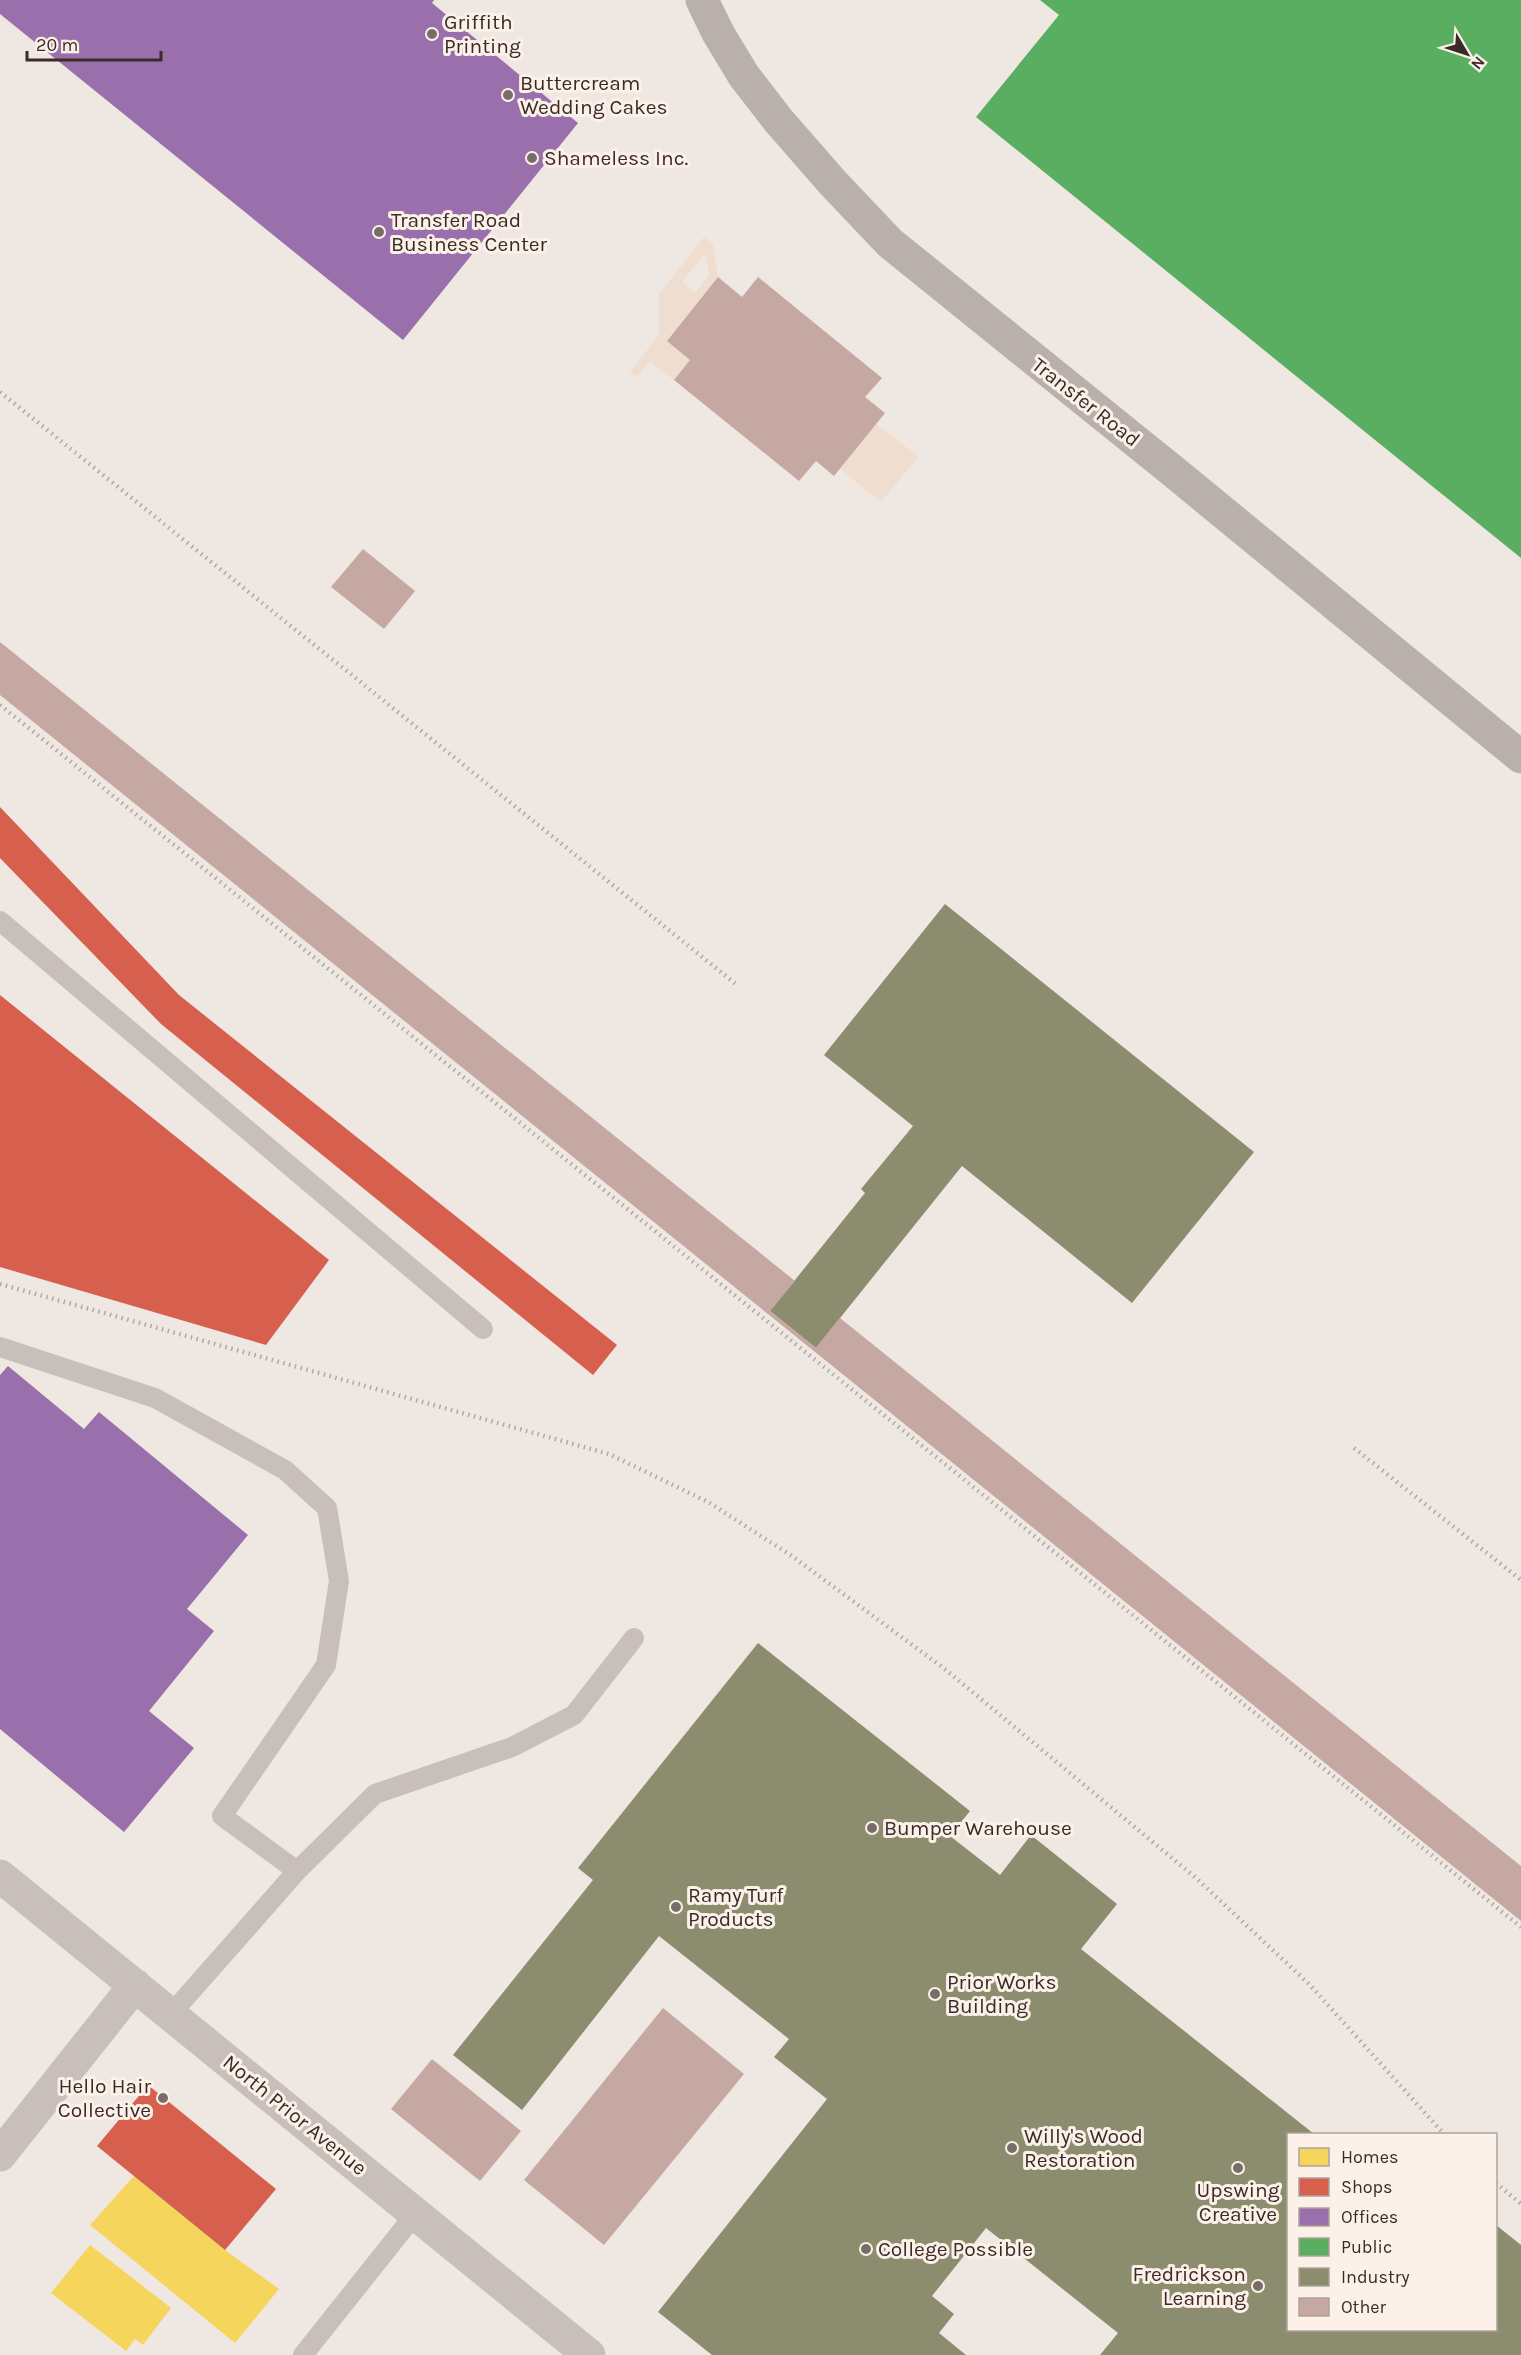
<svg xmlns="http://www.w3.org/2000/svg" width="1521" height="2355" font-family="Karla,sans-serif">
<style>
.plaza{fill:#efded0;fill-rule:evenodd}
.homes{fill:#f6d55c}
.shops{fill:#d6604d}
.offices{fill:#9970ab}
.public{fill:#5aae61}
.industry{fill:#8c8c6e}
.building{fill:#c5a8a1}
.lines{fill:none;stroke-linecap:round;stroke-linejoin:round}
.service{stroke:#c9bfba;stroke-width:20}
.tertiary{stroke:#c9bfba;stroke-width:33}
.secondary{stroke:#b9afab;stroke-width:33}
.rail{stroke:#b0a8a5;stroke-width:4.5;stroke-dasharray:1.5 4.5;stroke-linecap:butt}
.poi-dot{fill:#796d69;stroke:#fcf1e9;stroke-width:2}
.labels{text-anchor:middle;stroke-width:6;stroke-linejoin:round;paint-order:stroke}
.poi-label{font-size:21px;fill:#3a2b28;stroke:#fcf1e9;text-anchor:start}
.street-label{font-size:21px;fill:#3a2b28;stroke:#fcf1e9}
</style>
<rect width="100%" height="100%" fill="#efe7e2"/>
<path class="plaza" d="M 704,237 L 713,244 L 718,277 L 667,340 L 690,360 L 674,380 L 650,361 L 637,377 L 630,372 L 659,335 L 659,294 ZM 705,253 L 709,275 L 695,293 L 682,282 Z
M 876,423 L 918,457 L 881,502 L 840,469 Z"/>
<path class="homes" d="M 134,2176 L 225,2250 L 279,2289 L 235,2343 L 90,2225 Z
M 90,2245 L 171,2308 L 143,2345 L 135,2339 L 126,2351 L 51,2293 Z"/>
<path class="shops" d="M 0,807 L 179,995 L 617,1345 L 593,1375 L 161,1024 L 0,858 Z
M 0,995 L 329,1260 L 266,1345 L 0,1267 Z
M 148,2085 L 276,2189 L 225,2250 L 97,2146 Z"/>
<path class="offices" d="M 0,0 L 434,0 L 432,3 L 578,123 L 403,340 L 0,14 Z
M 8,1366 L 84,1429 L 99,1412 L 248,1535 L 187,1609 L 214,1631 L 149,1711 L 194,1748 L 124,1832 L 0,1729 L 0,1375 Z"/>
<path class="public" d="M 1040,0 L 1521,0 L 1521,558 L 976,117 L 1059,15 Z"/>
<path class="industry" d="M 945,904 L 1254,1152 L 1132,1303 L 962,1166 L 816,1348 L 770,1311 L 865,1193 L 861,1189 L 913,1126 L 824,1055 Z
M 758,1643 L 970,1811 L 950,1836 L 1000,1875 L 1031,1835 L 1117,1904 L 1081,1949 L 1314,2134 L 1288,2134 L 1288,2330 L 1496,2330 L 1496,2225 L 1521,2245 L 1521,2355 L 1100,2355 L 1118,2333 L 986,2228 L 932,2296 L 954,2314 L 939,2333 L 966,2355 L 712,2355 L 658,2312 L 827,2099 L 774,2057 L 789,2039 L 659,1936 L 522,2110 L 453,2055 L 593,1880 L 578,1868 Z"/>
<path class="building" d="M 718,277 L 742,297 L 758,277 L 882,378 L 865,397 L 885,413 L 834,476 L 816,461 L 799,481 L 674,380 L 690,360 L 667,341 Z
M 363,549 L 415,591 L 384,629 L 331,587 Z
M 0,642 L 795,1281 L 770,1311 L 816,1348 L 840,1318 L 1521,1866 L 1521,1921 L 0,695 Z
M 663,2008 L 744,2074 L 604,2245 L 524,2180 Z
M 432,2059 L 521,2131 L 480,2181 L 391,2109 Z"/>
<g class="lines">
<path class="service" d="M 0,921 L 483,1329
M 0,1347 L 155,1398 L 285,1470 L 327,1508 L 339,1581 L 326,1665 L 222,1816 L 297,1871
M 171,2014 L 297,1871 L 375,1794 L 512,1747 L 574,1715 L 634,1638
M 303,2355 L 416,2213"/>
<path class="tertiary" d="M 0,1876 L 589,2355
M 0,2155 L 135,1985"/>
<path class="secondary" d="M 702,0 L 718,33 L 744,76 L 778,120 L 833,183 L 890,243 L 1174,472 L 1521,757"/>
<path class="rail" d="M 0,392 L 737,985
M 0,705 L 1521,1927
M 0,1284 L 609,1454 L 708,1502 L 792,1556 L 946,1670 L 1196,1878 L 1309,1984 L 1444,2134
M 1354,1448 L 1521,1580
M 1496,2183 L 1521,2204"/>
</g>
<g class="poi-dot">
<circle cx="432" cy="34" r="6"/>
<circle cx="508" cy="95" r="6"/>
<circle cx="532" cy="158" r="6"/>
<circle cx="379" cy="232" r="6"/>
<circle cx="872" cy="1828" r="6"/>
<circle cx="676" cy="1907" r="6"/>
<circle cx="935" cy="1994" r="6"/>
<circle cx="163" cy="2098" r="6"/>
<circle cx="1012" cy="2148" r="6"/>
<circle cx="1238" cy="2168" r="6"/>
<circle cx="866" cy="2249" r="6"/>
<circle cx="1258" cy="2286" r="6"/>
</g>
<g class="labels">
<g class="poi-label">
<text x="444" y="29">Griffith<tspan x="444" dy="24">Printing</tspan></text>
<text x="520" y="90">Buttercream<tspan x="520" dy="24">Wedding Cakes</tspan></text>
<text x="544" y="165">Shameless Inc.</text>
<text x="391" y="227">Transfer Road<tspan x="391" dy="24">Business Center</tspan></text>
<text x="884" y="1835">Bumper Warehouse</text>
<text x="688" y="1902">Ramy Turf<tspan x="688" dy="24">Products</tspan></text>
<text x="947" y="1989">Prior Works<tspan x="947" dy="24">Building</tspan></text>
<text x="151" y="2093" text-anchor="end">Hello Hair<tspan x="151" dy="24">Collective</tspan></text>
<text x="1024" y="2143">Willy's Wood<tspan x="1024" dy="24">Restoration</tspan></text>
<text x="1238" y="2197" text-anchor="middle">Upswing<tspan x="1238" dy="24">Creative</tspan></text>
<text x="878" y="2256">College Possible</text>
<text x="1246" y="2281" text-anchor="end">Fredrickson<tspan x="1246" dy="24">Learning</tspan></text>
</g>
<g class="street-label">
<text transform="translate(1086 402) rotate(38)" y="7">Transfer Road</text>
<text transform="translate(295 2115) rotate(39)" y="7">North Prior Avenue</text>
</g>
</g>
<rect x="1287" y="2133" width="210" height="198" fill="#fcf1e9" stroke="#aea29c" stroke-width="1.5"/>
<rect x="1299" y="2148" width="30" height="18" fill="#f6d55c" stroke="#aea29c" stroke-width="1.5"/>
<text x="1341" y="2163" font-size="18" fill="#3a2b28">Homes</text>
<rect x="1299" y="2178" width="30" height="18" fill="#d6604d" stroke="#aea29c" stroke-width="1.5"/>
<text x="1341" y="2193" font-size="18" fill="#3a2b28">Shops</text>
<rect x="1299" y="2208" width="30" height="18" fill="#9970ab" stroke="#aea29c" stroke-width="1.5"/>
<text x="1341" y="2223" font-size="18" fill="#3a2b28">Offices</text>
<rect x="1299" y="2238" width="30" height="18" fill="#5aae61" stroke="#aea29c" stroke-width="1.5"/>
<text x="1341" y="2253" font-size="18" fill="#3a2b28">Public</text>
<rect x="1299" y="2268" width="30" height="18" fill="#8c8c6e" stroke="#aea29c" stroke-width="1.5"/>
<text x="1341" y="2283" font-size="18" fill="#3a2b28">Industry</text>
<rect x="1299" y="2298" width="30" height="18" fill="#c5a8a1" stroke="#aea29c" stroke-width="1.5"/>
<text x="1341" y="2313" font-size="18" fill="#3a2b28">Other</text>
<g transform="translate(1467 54) rotate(129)" stroke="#fcf1e9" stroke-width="4.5" paint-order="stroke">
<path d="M0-4.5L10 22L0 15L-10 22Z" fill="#3a2b28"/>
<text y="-9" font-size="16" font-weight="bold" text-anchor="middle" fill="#3a2b28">N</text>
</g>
<path d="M27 51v9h134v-9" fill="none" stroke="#3a2b28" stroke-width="3"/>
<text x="36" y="51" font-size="18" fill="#3a2b28" stroke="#fcf1e9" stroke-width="4.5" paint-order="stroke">20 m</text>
</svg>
